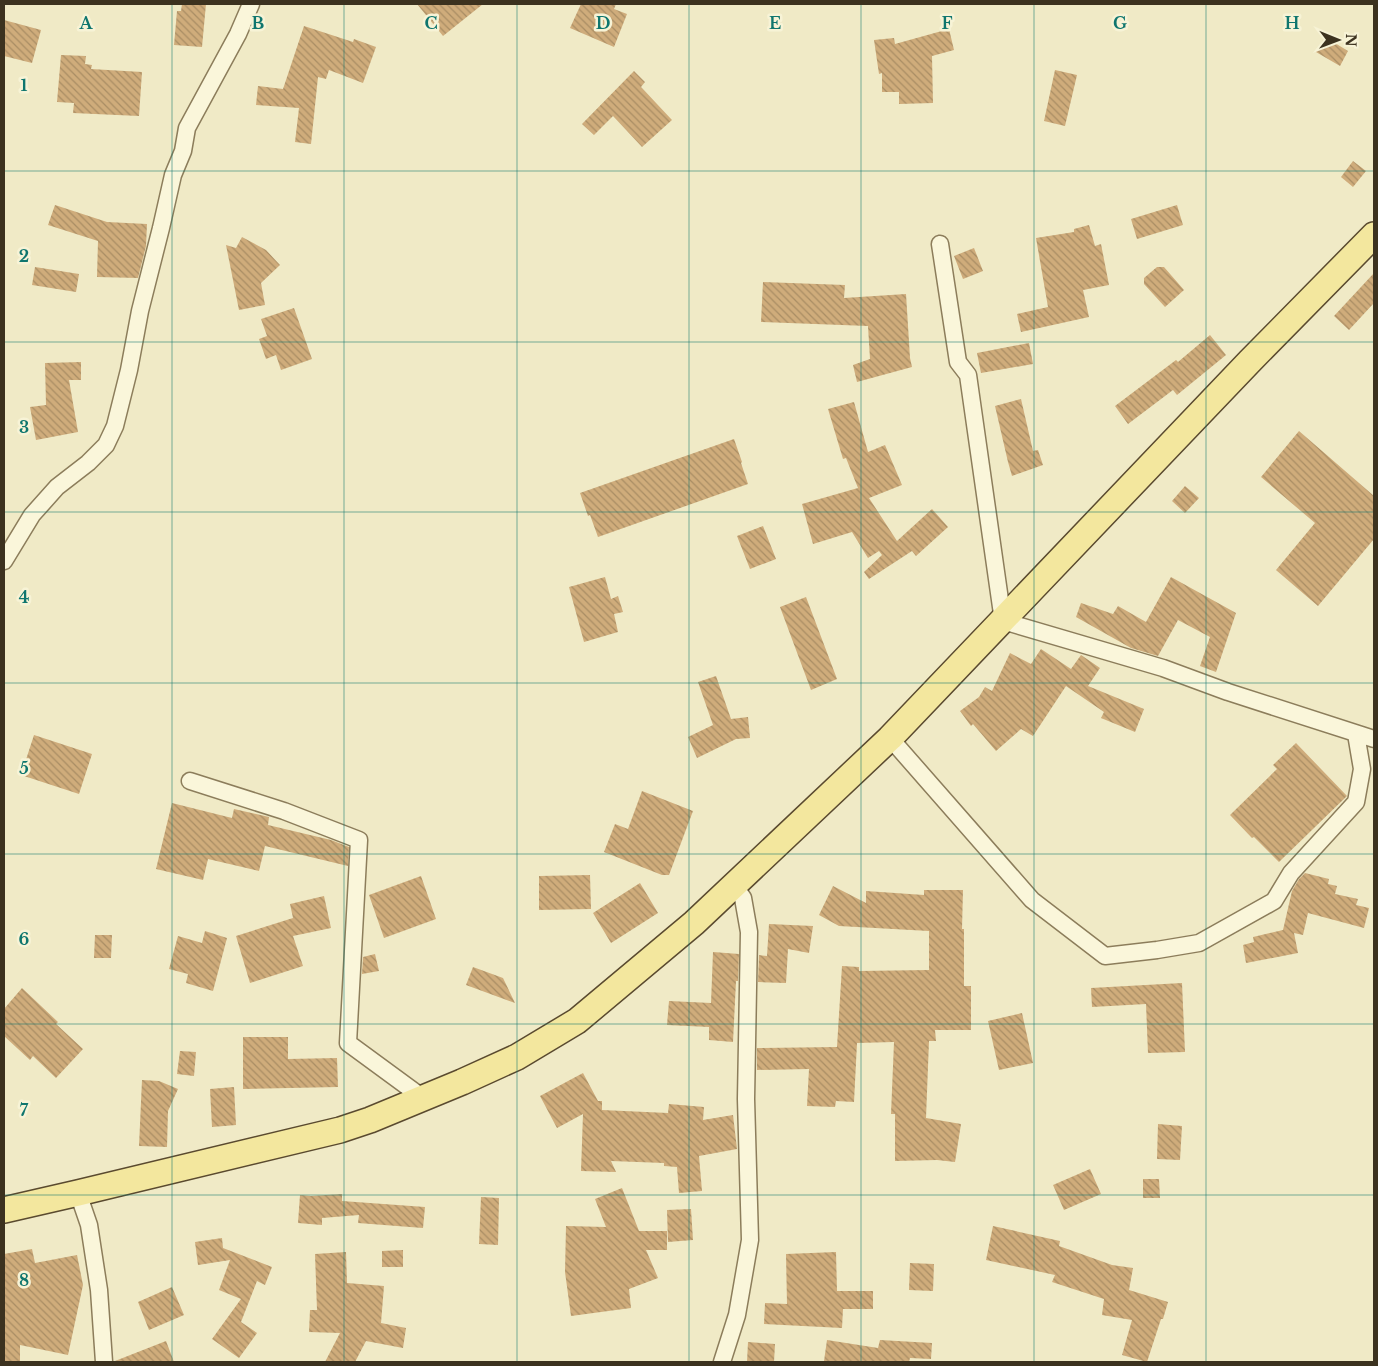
<svg xmlns="http://www.w3.org/2000/svg" width="1378" height="1366" font-family="'Libre Baskerville',serif">
<style>
.building{fill:url(#building-back-hatch)}
.lines{fill:none;stroke-linecap:round;stroke-linejoin:round}
.minor-casing{stroke:#8c7d5b;stroke-width:19}
.primary-casing{stroke:#5a4a2f;stroke-width:28}
.minor{stroke:#faf6da;stroke-width:16}
.primary{stroke:#f3e79e;stroke-width:25}
.grid{fill:none;stroke:#0f766e;stroke-width:1;stroke-opacity:0.55}
.grid-label{font-size:16px;text-anchor:middle;font-weight:bold;fill:#0f766e;stroke:#f7f3d6;stroke-width:5;stroke-linejoin:round;paint-order:stroke}
</style>
<defs>
<pattern id="building-back-hatch" width="6" height="6" patternUnits="userSpaceOnUse" patternTransform="scale(1.25)"><rect width="6" height="6" fill="#cfac7b"/><path d="M-1 5l2 2M0 0l6 6M5-1l2 2" fill="none" stroke="#a98d64"/></pattern>
</defs>
<rect width="100%" height="100%" fill="#f0eac6"/>
<path class="building" d="M 182,4 L 206,4 L 202,47 L 174,45 L 177,11 L 181,11 Z
M 417,4 L 483,4 L 443,36 Z
M 581,4 L 616,4 L 614,9 L 627,14 L 614,47 L 570,28 Z
M 4,20 L 41,30 L 32,63 L 4,56 Z
M 304,26 L 353,42 L 354,39 L 376,47 L 363,83 L 329,70 L 326,79 L 318,77 L 311,144 L 295,142 L 299,108 L 256,105 L 258,86 L 283,89 Z
M 949,29 L 954,50 L 932,56 L 933,103 L 899,104 L 899,92 L 882,92 L 882,73 L 879,74 L 874,40 L 894,38 L 895,44 Z
M 1325,37 L 1348,51 L 1340,66 L 1316,52 Z
M 61,55 L 86,56 L 85,64 L 92,65 L 91,69 L 142,72 L 139,116 L 73,113 L 74,103 L 57,102 Z
M 1055,70 L 1077,75 L 1065,126 L 1044,121 Z
M 634,71 L 645,82 L 641,87 L 672,120 L 642,147 L 613,116 L 594,135 L 582,124 Z
M 1353,161 L 1366,171 L 1353,187 L 1341,177 Z
M 55,205 L 107,222 L 147,224 L 146,246 L 138,278 L 97,277 L 98,241 L 48,225 Z
M 1177,205 L 1183,225 L 1137,239 L 1131,219 Z
M 1089,225 L 1095,246 L 1101,244 L 1109,285 L 1083,290 L 1089,317 L 1021,332 L 1017,314 L 1048,307 L 1036,238 L 1074,232 L 1074,229 Z
M 242,237 L 266,250 L 280,265 L 261,283 L 265,305 L 239,310 L 226,245 L 236,248 Z
M 974,248 L 983,271 L 963,279 L 954,256 Z
M 35,267 L 79,274 L 76,292 L 32,285 Z
M 1157,267 L 1164,267 L 1184,290 L 1165,307 L 1144,284 L 1144,278 Z
M 1374,273 L 1374,303 L 1349,330 L 1334,316 Z
M 763,282 L 845,285 L 844,298 L 906,294 L 910,358 L 912,367 L 857,382 L 853,365 L 870,359 L 868,326 L 761,322 Z
M 294,308 L 312,359 L 281,370 L 276,355 L 266,359 L 259,339 L 267,336 L 261,319 Z
M 1210,335 L 1226,355 L 1177,395 L 1173,390 L 1128,424 L 1115,406 L 1176,360 L 1178,362 Z
M 1029,343 L 1033,364 L 981,373 L 977,353 Z
M 81,362 L 81,380 L 69,380 L 78,432 L 36,440 L 30,407 L 46,405 L 45,363 Z
M 1021,399 L 1033,451 L 1038,450 L 1043,465 L 1012,476 L 1008,462 L 995,406 Z
M 854,402 L 868,452 L 885,445 L 902,485 L 869,498 L 897,541 L 932,509 L 948,527 L 916,556 L 912,551 L 869,579 L 864,572 L 882,555 L 879,551 L 868,558 L 852,532 L 813,544 L 802,504 L 858,488 L 846,458 L 843,459 L 828,409 Z
M 1299,431 L 1374,496 L 1374,539 L 1318,606 L 1276,570 L 1315,523 L 1261,477 Z
M 734,439 L 742,462 L 741,463 L 748,484 L 598,537 L 590,515 L 588,516 L 580,493 Z
M 1185,486 L 1199,498 L 1185,513 L 1172,501 Z
M 763,526 L 776,559 L 750,569 L 737,536 Z
M 605,577 L 611,599 L 618,596 L 623,612 L 614,614 L 618,632 L 584,642 L 569,587 Z
M 1171,577 L 1236,613 L 1216,672 L 1200,666 L 1210,637 L 1178,620 L 1158,656 L 1131,648 L 1076,617 L 1081,603 L 1113,614 L 1118,606 L 1146,622 Z
M 806,597 L 837,679 L 811,690 L 780,607 Z
M 1041,649 L 1071,669 L 1081,655 L 1100,668 L 1088,686 L 1144,709 L 1135,732 L 1101,718 L 1104,712 L 1066,686 L 1033,736 L 1021,729 L 996,751 L 973,724 L 971,726 L 960,711 L 979,697 L 985,687 L 992,691 L 1010,653 L 1031,664 Z
M 716,676 L 731,719 L 748,717 L 750,738 L 736,739 L 697,758 L 688,737 L 713,725 L 698,682 Z
M 34,735 L 92,754 L 79,794 L 21,775 Z
M 1296,743 L 1347,796 L 1279,862 L 1254,837 L 1252,838 L 1230,815 L 1277,769 L 1273,765 Z
M 642,791 L 693,811 L 669,875 L 662,875 L 604,852 L 615,824 L 628,829 Z
M 172,803 L 232,818 L 234,809 L 269,817 L 268,825 L 331,840 L 349,847 L 348,866 L 265,846 L 259,871 L 208,859 L 203,880 L 156,869 Z
M 1305,873 L 1329,879 L 1328,884 L 1337,886 L 1335,894 L 1358,899 L 1356,905 L 1369,908 L 1364,928 L 1308,913 L 1303,935 L 1294,933 L 1298,953 L 1246,963 L 1243,945 L 1254,942 L 1253,937 L 1283,930 L 1292,891 L 1299,879 Z
M 590,875 L 591,909 L 539,910 L 539,876 Z
M 421,876 L 436,919 L 384,938 L 369,895 Z
M 640,883 L 658,913 L 611,943 L 593,913 Z
M 833,886 L 866,903 L 866,891 L 924,895 L 924,890 L 963,890 L 962,929 L 964,929 L 964,986 L 971,986 L 971,1030 L 935,1030 L 936,1041 L 929,1041 L 926,1118 L 961,1124 L 955,1162 L 937,1160 L 895,1161 L 895,1114 L 891,1114 L 894,1042 L 857,1043 L 854,1102 L 836,1101 L 835,1107 L 807,1106 L 809,1069 L 757,1070 L 757,1048 L 837,1047 L 842,966 L 859,967 L 859,971 L 929,970 L 929,931 L 839,926 L 819,915 Z
M 324,896 L 331,928 L 293,936 L 303,966 L 250,983 L 236,936 L 293,918 L 290,904 Z
M 769,924 L 813,926 L 809,953 L 788,949 L 786,983 L 758,982 L 759,955 L 767,956 Z
M 205,931 L 227,938 L 213,991 L 186,983 L 188,974 L 169,969 L 178,936 L 202,943 Z
M 95,935 L 112,935 L 111,958 L 94,958 Z
M 713,952 L 739,954 L 738,981 L 736,981 L 733,1042 L 709,1040 L 709,1027 L 667,1025 L 669,1001 L 711,1003 Z
M 375,954 L 379,971 L 362,974 L 363,957 Z
M 473,967 L 503,978 L 515,1003 L 466,985 Z
M 1182,983 L 1185,1052 L 1148,1053 L 1146,1004 L 1092,1007 L 1091,988 Z
M 22,988 L 58,1022 L 56,1024 L 83,1049 L 56,1078 L 33,1056 L 30,1060 L 4,1036 L 4,1009 Z
M 1022,1013 L 1033,1063 L 999,1070 L 988,1021 Z
M 243,1037 L 288,1037 L 288,1059 L 337,1058 L 338,1087 L 243,1089 Z
M 180,1051 L 196,1052 L 194,1076 L 177,1074 Z
M 583,1073 L 598,1101 L 602,1101 L 602,1110 L 668,1113 L 669,1104 L 704,1107 L 703,1120 L 733,1115 L 737,1149 L 699,1156 L 702,1191 L 679,1193 L 677,1167 L 664,1166 L 664,1163 L 611,1161 L 616,1172 L 581,1171 L 583,1114 L 557,1128 L 540,1096 Z
M 142,1080 L 159,1081 L 178,1089 L 168,1111 L 167,1147 L 139,1146 Z
M 234,1087 L 236,1125 L 212,1127 L 210,1089 Z
M 1158,1124 L 1182,1126 L 1180,1160 L 1157,1159 Z
M 1090,1169 L 1101,1194 L 1064,1210 L 1053,1185 Z
M 1143,1179 L 1159,1179 L 1160,1198 L 1143,1198 Z
M 622,1188 L 639,1231 L 667,1231 L 667,1250 L 646,1250 L 658,1278 L 629,1289 L 631,1308 L 571,1316 L 565,1272 L 566,1226 L 606,1227 L 595,1199 Z
M 342,1194 L 342,1201 L 425,1207 L 423,1228 L 358,1223 L 359,1215 L 322,1218 L 322,1225 L 298,1223 L 300,1195 L 311,1196 Z
M 481,1197 L 499,1198 L 498,1245 L 479,1244 Z
M 691,1209 L 693,1240 L 668,1242 L 667,1210 Z
M 993,1226 L 1060,1241 L 1059,1246 L 1112,1265 L 1133,1268 L 1129,1290 L 1168,1302 L 1163,1319 L 1161,1319 L 1147,1362 L 1122,1355 L 1132,1320 L 1102,1315 L 1104,1299 L 1052,1282 L 1055,1275 L 986,1260 Z
M 222,1238 L 223,1248 L 272,1267 L 265,1285 L 257,1281 L 241,1322 L 257,1333 L 239,1358 L 212,1339 L 241,1299 L 219,1290 L 230,1260 L 198,1265 L 195,1242 Z
M 32,1249 L 35,1263 L 77,1255 L 83,1285 L 68,1355 L 20,1345 L 20,1361 L 4,1361 L 4,1254 Z
M 403,1250 L 403,1267 L 382,1267 L 382,1251 Z
M 346,1252 L 347,1283 L 384,1286 L 381,1323 L 406,1328 L 403,1348 L 366,1341 L 355,1362 L 325,1362 L 340,1333 L 309,1332 L 310,1310 L 317,1310 L 315,1254 Z
M 836,1252 L 837,1291 L 873,1291 L 873,1309 L 843,1309 L 842,1328 L 764,1324 L 765,1303 L 787,1304 L 786,1254 Z
M 910,1263 L 934,1264 L 933,1291 L 909,1290 Z
M 172,1287 L 184,1315 L 149,1330 L 138,1302 Z
M 827,1340 L 878,1348 L 880,1340 L 932,1343 L 931,1359 L 910,1358 L 909,1362 L 833,1362 L 824,1361 Z
M 166,1341 L 174,1362 L 115,1362 L 115,1361 Z
M 748,1342 L 775,1344 L 774,1362 L 747,1362 Z"/>
<g class="lines">
<g class="minor-casing">
<path id="minor" d="M 940,244 L 958,362 L 968,375 L 1003,621 L 1163,668 L 1228,692 L 1374,739
M 4,561 L 32,515 L 57,487 L 88,463 L 106,445 L 115,426 L 129,370 L 140,311 L 161,228 L 173,175 L 183,151 L 187,128 L 238,34 L 251,4
M 890,738 L 1032,900 L 1105,956 L 1157,950 L 1199,943 L 1274,901 L 1291,873 L 1356,802 L 1362,769 L 1356,734
M 190,781 L 284,811 L 359,840 L 348,1043 L 423,1098
M 78,1193 L 89,1225 L 99,1290 L 104,1362
M 722,1362 L 737,1315 L 750,1240 L 746,1099 L 749,932 L 743,898 L 734,885"/>
</g>
<g class="primary-casing">
<path id="primary" d="M 4,1210 L 78,1193 L 340,1130 L 370,1120 L 462,1082 L 517,1057 L 577,1021 L 694,923 L 890,738 L 1250,361 L 1374,235"/>
</g>
<use href="#minor" class="minor"/>
<use href="#primary" class="primary"/>
</g>
<path class="grid" d="M 172,4 L 172,1362M 344,4 L 344,1362M 517,4 L 517,1362M 689,4 L 689,1362M 861,4 L 861,1362M 1034,4 L 1034,1362M 1206,4 L 1206,1362M 4,171 L 1374,171M 4,342 L 1374,342M 4,512 L 1374,512M 4,683 L 1374,683M 4,854 L 1374,854M 4,1024 L 1374,1024M 4,1195 L 1374,1195"/>
<g class="grid-label">
<text x="86" y="29">A</text>
<text x="258" y="29">B</text>
<text x="431" y="29">C</text>
<text x="603" y="29">D</text>
<text x="775" y="29">E</text>
<text x="947" y="29">F</text>
<text x="1120" y="29">G</text>
<text x="1292" y="29">H</text>
<text x="24" y="91">1</text>
<text x="24" y="262">2</text>
<text x="24" y="433">3</text>
<text x="24" y="603">4</text>
<text x="24" y="774">5</text>
<text x="24" y="945">6</text>
<text x="24" y="1116">7</text>
<text x="24" y="1286">8</text>
</g>
<rect width="1378" height="1366" fill="none" stroke="#3c321f" stroke-width="10"/>
<g transform="translate(1338 40) rotate(91)" stroke="#f7f3d6" stroke-width="4" paint-order="stroke">
<path d="M0-4L9 19L0 12L-9 19Z" fill="#3c321f"/>
<text y="-8" font-size="14" font-weight="bold" text-anchor="middle" fill="#3c321f">N</text>
</g>
</svg>
